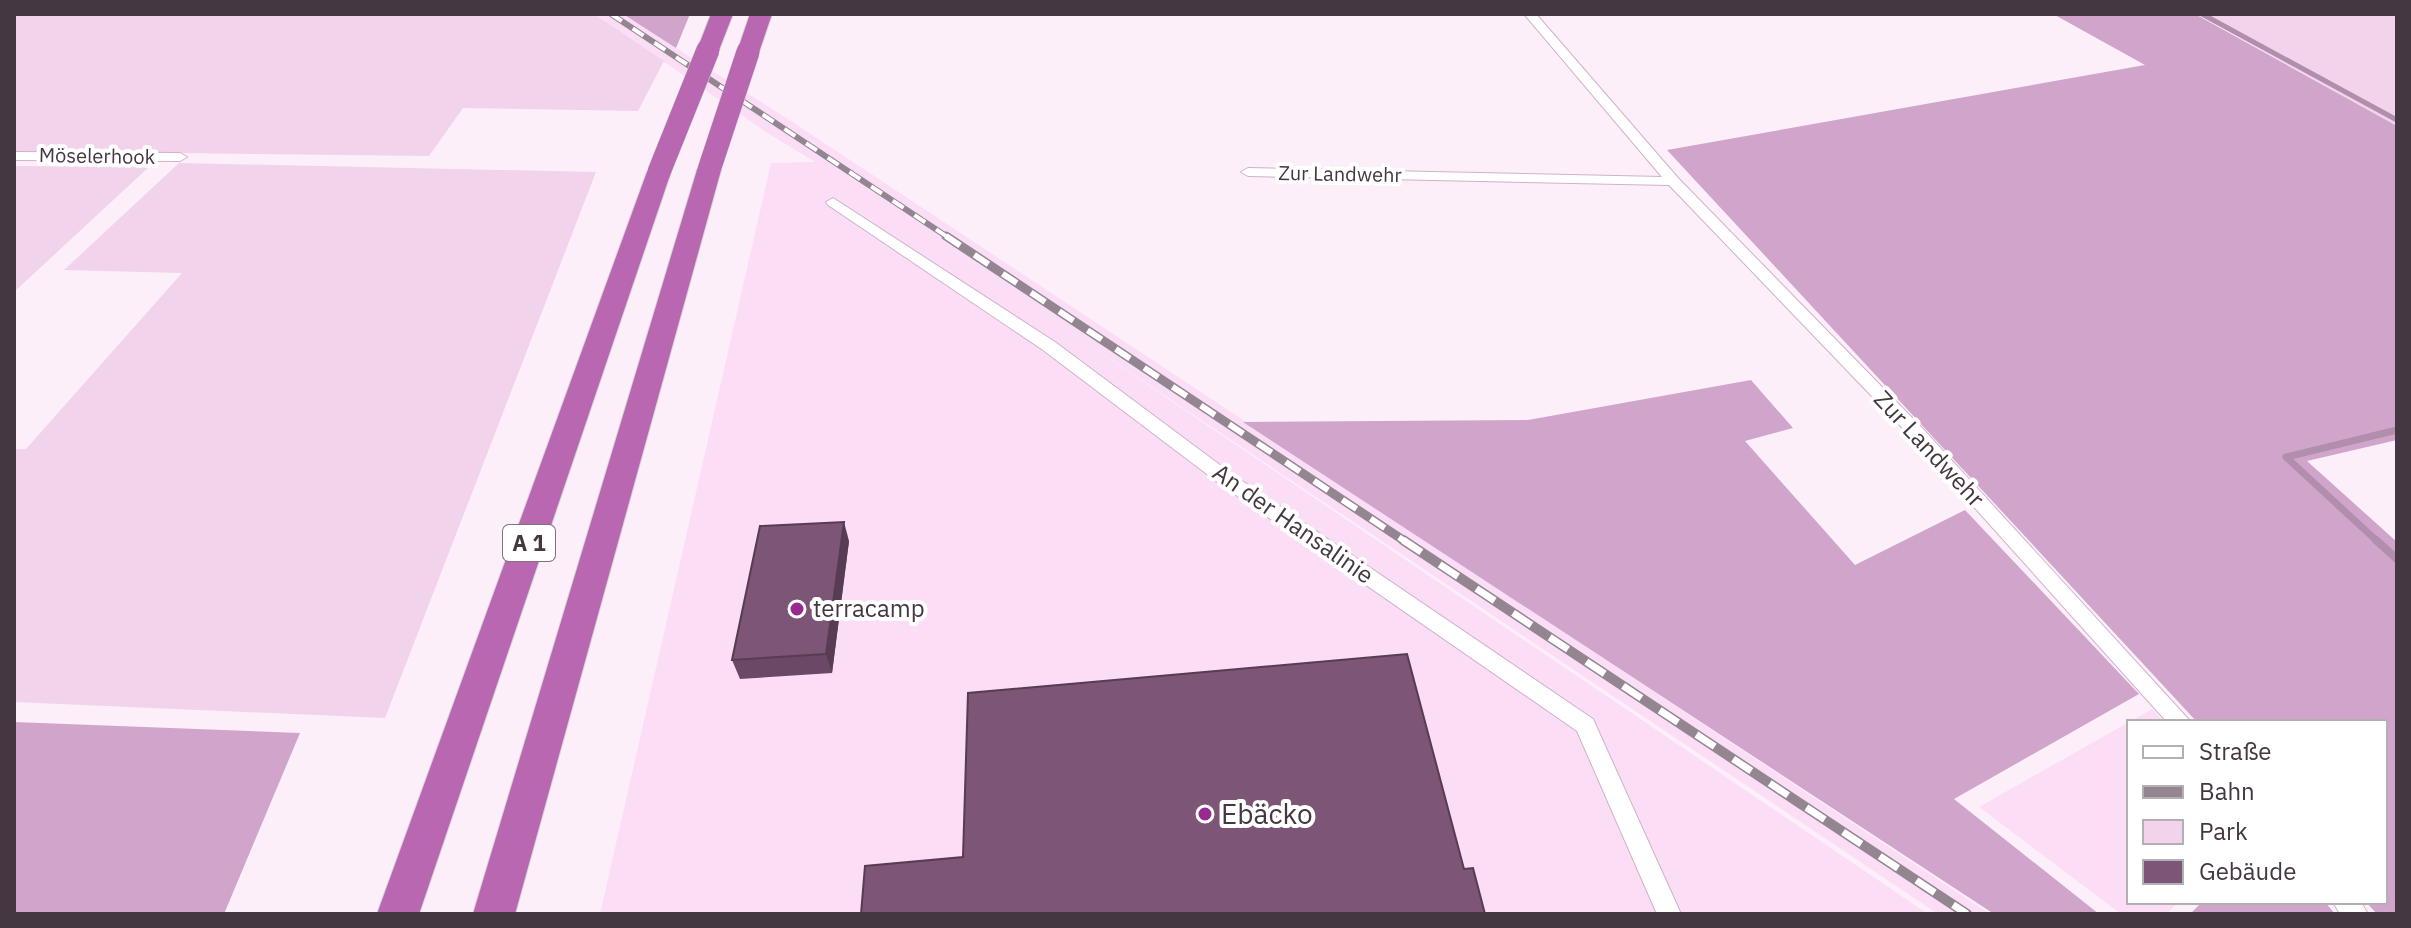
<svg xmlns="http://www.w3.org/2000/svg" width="2411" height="928" font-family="'IBM Plex Sans',sans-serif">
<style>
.built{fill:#fbddf6}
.green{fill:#f1d3ec}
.forest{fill:#d1a5cb}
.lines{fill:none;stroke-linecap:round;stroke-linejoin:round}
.stream-far2{stroke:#b18eac;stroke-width:5}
.stream-far1{stroke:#b18eac;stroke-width:7}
.stream{stroke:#b18eac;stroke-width:8}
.street-casing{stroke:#d0b1cb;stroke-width:2}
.highway-casing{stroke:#d6d3d5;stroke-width:2}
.street{fill:#fff;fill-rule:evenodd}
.highway{fill:#b867b0;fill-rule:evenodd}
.rail-far2-casing{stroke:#938691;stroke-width:6}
.rail-far1-casing{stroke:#938691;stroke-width:9}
.rail-casing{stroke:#938691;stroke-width:10}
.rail-far2{stroke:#fff;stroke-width:4;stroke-dasharray:13;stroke-linecap:butt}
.rail-far1{stroke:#fff;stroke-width:6;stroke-dasharray:17;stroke-linecap:butt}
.rail{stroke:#fff;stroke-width:7;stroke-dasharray:22;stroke-linecap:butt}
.highway-bridge-casing{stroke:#d6d3d5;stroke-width:24;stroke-linecap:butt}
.highway-bridge{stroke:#b867b0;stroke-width:23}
.wall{fill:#6b4966}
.shaded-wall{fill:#573c53}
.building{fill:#7c5577;stroke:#573c53;stroke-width:2}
.poi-dot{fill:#952b8e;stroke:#fff;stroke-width:3}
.labels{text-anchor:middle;stroke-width:8;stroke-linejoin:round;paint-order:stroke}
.far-street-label{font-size:20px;fill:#443742;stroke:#fff}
.shield{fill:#fff;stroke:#7c737b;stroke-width:2}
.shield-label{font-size:22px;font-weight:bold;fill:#443742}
.street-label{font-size:24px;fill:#443742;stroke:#fff}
.poi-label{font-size:24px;fill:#443742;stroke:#fff;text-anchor:start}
.near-poi-label{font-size:28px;fill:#443742;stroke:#fff;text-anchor:start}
</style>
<rect width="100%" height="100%" fill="#fceffa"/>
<path class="built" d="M 594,14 L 623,14 L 785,117 L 1990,914 L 1938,914 L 1055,322 L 1928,914 L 600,914 L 771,163 L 815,162 L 769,134 Z
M 2152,709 L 2164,722 L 2129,722 L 2129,902 L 2178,902 L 2167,914 L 2121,914 L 1979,807 Z"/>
<path class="green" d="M 14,14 L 594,14 L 664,61 L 638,111 L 463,108 L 429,156 L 14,151 Z
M 2195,14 L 2397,14 L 2397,126 L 2213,23 Z
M 179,163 L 596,172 L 385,718 L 14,702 L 14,449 L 26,449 L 182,273 L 64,270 Z
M 14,166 L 149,167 L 14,292 Z"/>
<path class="forest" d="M 623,14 L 690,14 L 676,48 Z
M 2053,14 L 2195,14 L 2397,126 L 2397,440 L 2307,461 L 2397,542 L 2397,914 L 2377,914 L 2366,902 L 2385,902 L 2385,722 L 2197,722 L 1667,150 L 2145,65 Z
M 1751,380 L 1793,428 L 1745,441 L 1855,565 L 1965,510 L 2139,694 L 1954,799 L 2099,914 L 1994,914 L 1243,422 L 1528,420 Z
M 14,722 L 300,733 L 224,914 L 14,914 Z
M 2202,902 L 2325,902 L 2335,914 L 2190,914 Z"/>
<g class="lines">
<path class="stream-far2" d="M 2202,14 L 2397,120"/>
<path class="stream-far1" d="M 2378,542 L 2286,457 L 2397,430"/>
<path class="stream" d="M 2376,540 L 2397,559"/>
<g class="street-casing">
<path id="street" d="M 1524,14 L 1536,14 L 1678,178 L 1924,430 L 2191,722 L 2167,722 L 1912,438 L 1669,185 L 1248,176 L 1241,172 L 1248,168 L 1662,177 Z
M 14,152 L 180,153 L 187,157 L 180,161 L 14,160 Z
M 833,198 L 1055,342 L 1232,474 L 1593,719 L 1681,914 L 1657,914 L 1577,731 L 1220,484 L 1043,350 L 828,205 L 826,202 Z
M 2333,902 L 2361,902 L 2368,914 L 2340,914 Z"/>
</g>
<g class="highway-casing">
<path id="highway" d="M 711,14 L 733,14 L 719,50 L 708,57 L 697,50 Z
M 750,14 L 772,14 L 759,52 L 748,59 L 737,52 Z
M 709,163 L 718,165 L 721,170 L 515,914 L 473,914 L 697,170 L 700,165 Z
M 659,165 L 668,167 L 671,172 L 419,914 L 377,914 L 647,172 L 650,167 Z"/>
</g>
<use href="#street" class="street"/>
<use href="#highway" class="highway"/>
<g class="rail-far2-casing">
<path id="rail-far2" d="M 611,14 L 949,238"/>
</g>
<g class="rail-far1-casing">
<path id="rail-far1" d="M 946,236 L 1406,542"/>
</g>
<g class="rail-casing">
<path id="rail" d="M 1403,540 L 1967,914"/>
</g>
<use href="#rail-far2" class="rail-far2"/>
<use href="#rail-far1" class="rail-far1"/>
<use href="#rail" class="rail"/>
<g class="highway-bridge-casing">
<path id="highway-bridge" d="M 709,170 L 748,52
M 659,172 L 708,50"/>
</g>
<use href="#highway-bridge" class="highway-bridge"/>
</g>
<path class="wall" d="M 849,541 L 832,673 L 740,679 L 732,660 Z"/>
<path class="shaded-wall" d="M 844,522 L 849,541 L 832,673 L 826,654 Z"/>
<path class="building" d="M 844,522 L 826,654 L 732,660 L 760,526 Z
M 1407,654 L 1464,869 L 1473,868 L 1485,914 L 861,914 L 865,866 L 963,857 L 968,693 Z"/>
<g class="poi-dot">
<circle cx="797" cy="609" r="8"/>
<circle cx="1205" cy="814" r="8"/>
</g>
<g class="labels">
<g class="far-street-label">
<text transform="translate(97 156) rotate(1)" y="7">Möselerhook</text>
<text transform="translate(1340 174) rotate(1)" y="7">Zur Landwehr</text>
</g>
<rect class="shield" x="503" y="525" width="52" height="36" rx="6"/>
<g class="shield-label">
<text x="529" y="551">A 1</text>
</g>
<g class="street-label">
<text transform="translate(1929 449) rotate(47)" y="8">Zur Landwehr</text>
<text transform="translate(1293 524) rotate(35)" y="8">An der Hansalinie</text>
</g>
<g class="poi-label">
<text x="813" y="617">terracamp</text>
</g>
<g class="near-poi-label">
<text x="1221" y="824">Ebäcko</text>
</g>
</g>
<rect width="2411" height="928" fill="none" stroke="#443742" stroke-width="32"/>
<rect x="2127" y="720" width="260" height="184" fill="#ffffff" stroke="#b4afb3" stroke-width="2"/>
<rect x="2143" y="746" width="40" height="12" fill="#ffffff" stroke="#b4afb3" stroke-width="2"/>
<text x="2199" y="760" font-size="24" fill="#443742">Straße</text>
<rect x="2143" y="786" width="40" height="12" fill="#938691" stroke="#b4afb3" stroke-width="2"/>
<text x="2199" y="800" font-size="24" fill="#443742">Bahn</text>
<rect x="2143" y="820" width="40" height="24" fill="#f1d3ec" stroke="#b4afb3" stroke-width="2"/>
<text x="2199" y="840" font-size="24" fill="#443742">Park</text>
<rect x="2143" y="860" width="40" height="24" fill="#7c5577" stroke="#b4afb3" stroke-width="2"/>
<text x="2199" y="880" font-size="24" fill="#443742">Gebäude</text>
</svg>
